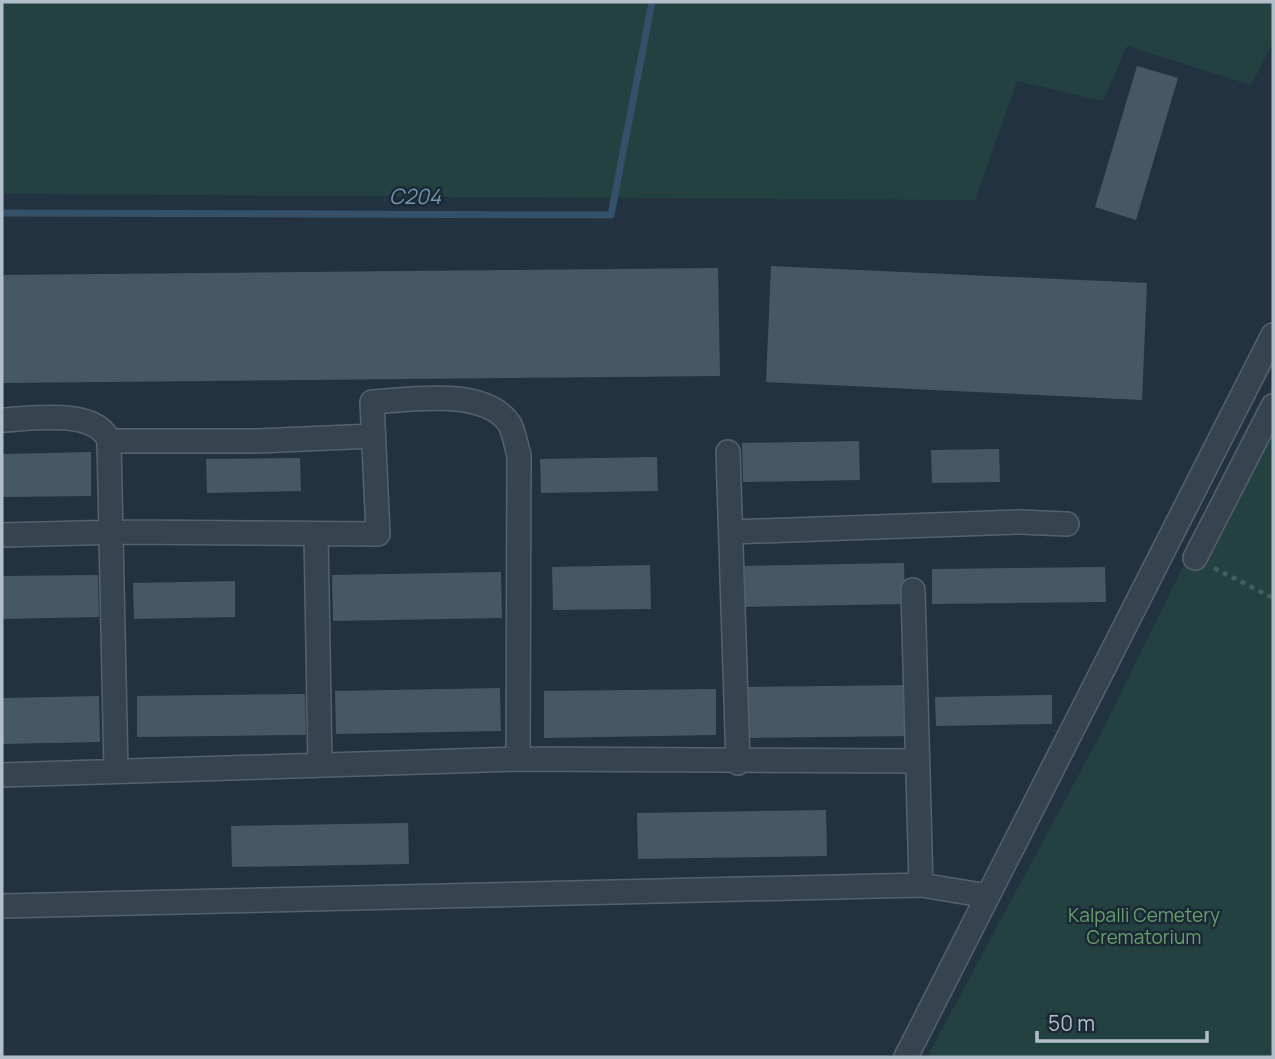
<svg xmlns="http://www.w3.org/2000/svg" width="1275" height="1059" font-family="Manrope,sans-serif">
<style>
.green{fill:#244141}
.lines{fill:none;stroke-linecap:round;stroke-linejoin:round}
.stream{stroke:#345169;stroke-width:7}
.building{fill:#465866}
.minor-casing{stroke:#54626e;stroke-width:26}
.path{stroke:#425d5d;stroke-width:4.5;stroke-dasharray:5 5;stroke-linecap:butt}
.minor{stroke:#364450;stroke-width:23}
.labels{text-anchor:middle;stroke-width:5;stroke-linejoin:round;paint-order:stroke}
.park-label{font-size:19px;fill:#679e6d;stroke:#1b2935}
.water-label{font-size:21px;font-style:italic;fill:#7094b1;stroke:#1b2935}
</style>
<rect width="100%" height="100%" fill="#223240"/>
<path class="green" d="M 2,2 L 1273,2 L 1273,43 L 1251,85 L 1127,46 L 1103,101 L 1017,81 L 975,200 L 2,194 Z
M 1273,384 L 1273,1057 L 927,1057 L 1098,739 Z"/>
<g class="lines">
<path class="stream" d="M 2,213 L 611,215 L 652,2"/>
</g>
<path class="building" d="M 1137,66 L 1178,78 L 1136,220 L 1095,207 Z
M 771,266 L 1147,283 L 1142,400 L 766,382 Z
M 718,268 L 720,376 L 2,383 L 2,275 Z
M 859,441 L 860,480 L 743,482 L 742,443 Z
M 999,449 L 1000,482 L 932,483 L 931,450 Z
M 91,452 L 91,496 L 2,497 L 2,454 Z
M 657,457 L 658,491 L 541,493 L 540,459 Z
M 300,458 L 301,491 L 207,493 L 206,459 Z
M 904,563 L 905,604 L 741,607 L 741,566 Z
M 650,565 L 651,609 L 553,610 L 552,567 Z
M 1105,567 L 1106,602 L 932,604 L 932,569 Z
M 501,572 L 502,618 L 333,621 L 332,575 Z
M 98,575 L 99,617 L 2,619 L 2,576 Z
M 235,581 L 235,617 L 134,619 L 133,583 Z
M 911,685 L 912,736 L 747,738 L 746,687 Z
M 500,688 L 501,731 L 336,734 L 335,691 Z
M 716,689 L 716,735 L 544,738 L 544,691 Z
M 305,694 L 306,735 L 137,737 L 137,696 Z
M 1052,695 L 1052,724 L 936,726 L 935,697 Z
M 99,696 L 100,742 L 2,744 L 2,698 Z
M 826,810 L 827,856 L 638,859 L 637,813 Z
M 408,823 L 409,864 L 232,867 L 231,826 Z"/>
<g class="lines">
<g class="minor-casing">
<path id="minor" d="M 2,420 C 31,419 97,408 109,441 L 116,771
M 109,441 L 257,441 L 373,436
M 728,452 L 738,763
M 731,532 L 1019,522 L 1067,524
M 316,534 L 320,765
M 2,535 L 119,532 L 378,534 L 372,402 C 410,400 483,387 509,423 C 514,431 516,446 519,455 L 518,759 L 917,761
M 1195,558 L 1273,406
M 2,775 L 518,759
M 921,885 L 988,896
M 2,906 L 921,885 L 913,590
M 906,1057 L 1273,335"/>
</g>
<path class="path" d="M 1214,568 L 1273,598"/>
<use href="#minor" class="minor"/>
</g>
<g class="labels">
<g class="park-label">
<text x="1144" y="922">Kalpalli Cemetery<tspan x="1144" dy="22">Crematorium</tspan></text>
</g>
<g class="water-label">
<text x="415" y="204">C204</text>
</g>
</g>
<rect width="1275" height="1059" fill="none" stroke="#b2bfcb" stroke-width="7"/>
<path d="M1037 1031v10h170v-10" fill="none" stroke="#b2bfcb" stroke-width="3.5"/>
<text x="1048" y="1031" font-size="21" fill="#b2bfcb" stroke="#1b2935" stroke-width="5" paint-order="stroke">50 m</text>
</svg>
